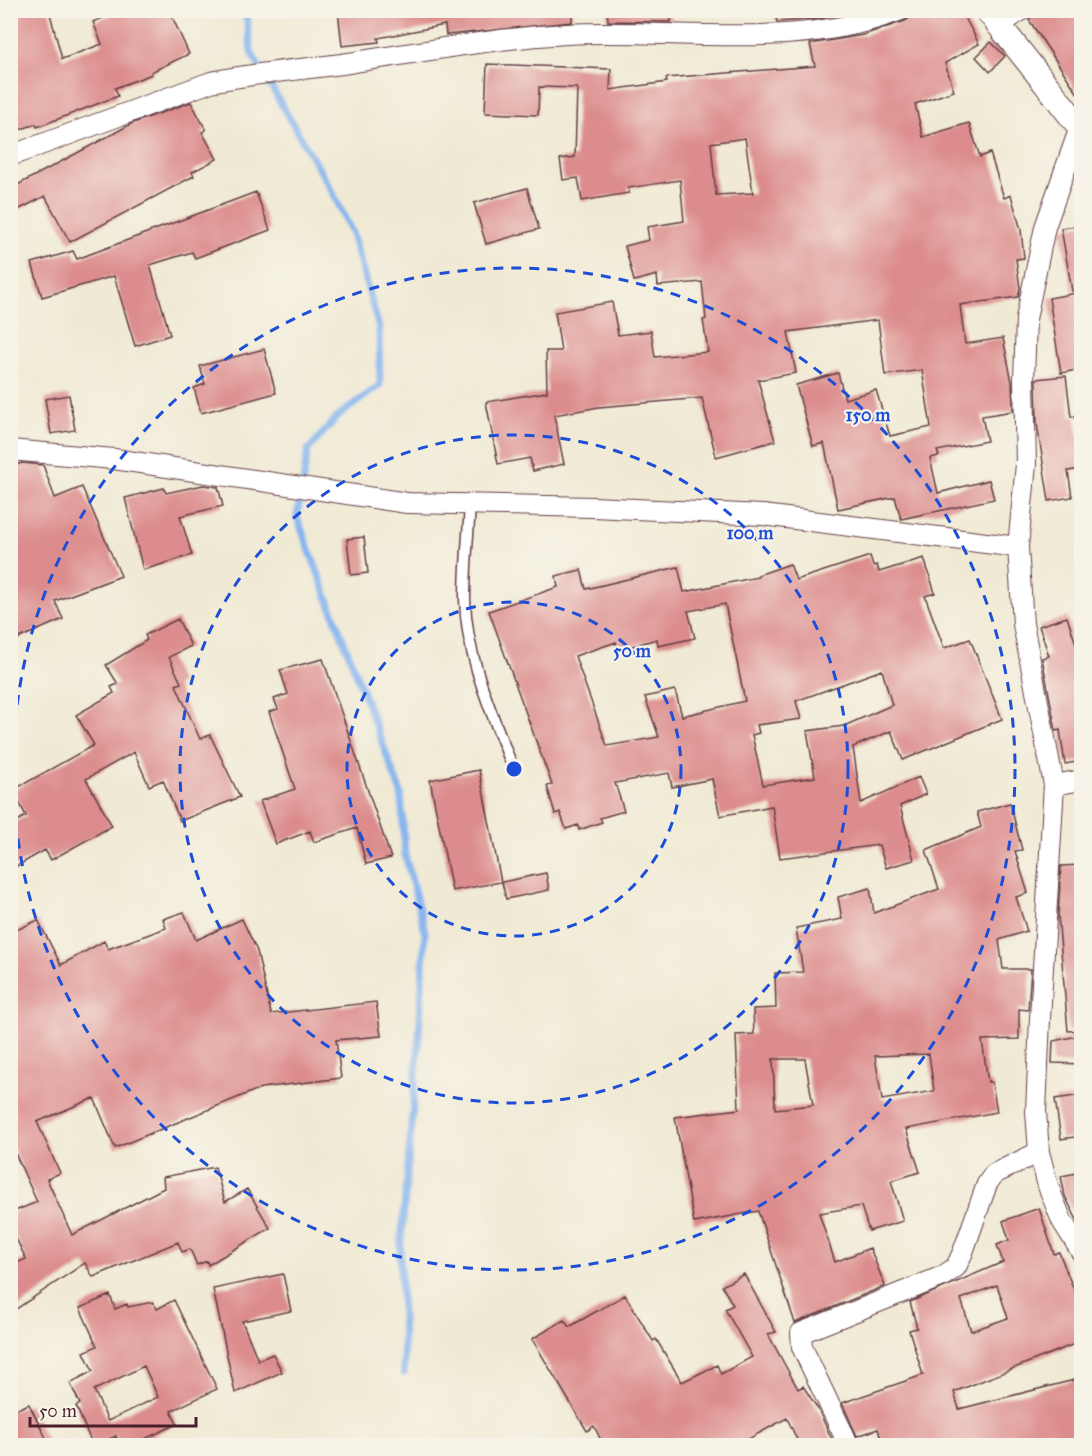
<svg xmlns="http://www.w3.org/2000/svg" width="1092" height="1456" font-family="'IM FELL Great Primer',serif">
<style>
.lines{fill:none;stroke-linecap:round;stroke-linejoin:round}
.stream{stroke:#83b3ee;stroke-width:7}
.building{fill:#dc8c8c;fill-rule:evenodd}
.service-casing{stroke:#633d44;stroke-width:13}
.minor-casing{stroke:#633d44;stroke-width:22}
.tertiary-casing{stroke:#633d44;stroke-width:26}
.service{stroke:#fff;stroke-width:10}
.minor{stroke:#fff;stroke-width:20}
.tertiary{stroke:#fff;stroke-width:24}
.ring{fill:none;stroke:#1d4ed8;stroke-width:3;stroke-dasharray:10 8}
.centre{fill:#1d4ed8;stroke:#f7f3e8;stroke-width:3}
.ring-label{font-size:18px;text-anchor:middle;font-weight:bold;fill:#1d4ed8;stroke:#f7f3e8;stroke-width:4.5;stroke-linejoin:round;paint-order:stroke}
</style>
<rect width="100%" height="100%" fill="#f7f3e8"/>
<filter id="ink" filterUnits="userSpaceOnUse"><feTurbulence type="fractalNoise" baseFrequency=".0167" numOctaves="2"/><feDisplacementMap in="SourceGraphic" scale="12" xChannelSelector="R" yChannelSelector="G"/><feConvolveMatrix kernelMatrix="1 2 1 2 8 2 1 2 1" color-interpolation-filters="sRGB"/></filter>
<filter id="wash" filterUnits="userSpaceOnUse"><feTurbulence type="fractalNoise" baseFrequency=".008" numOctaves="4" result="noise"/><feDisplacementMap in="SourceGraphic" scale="24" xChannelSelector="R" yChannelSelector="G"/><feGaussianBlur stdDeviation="1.35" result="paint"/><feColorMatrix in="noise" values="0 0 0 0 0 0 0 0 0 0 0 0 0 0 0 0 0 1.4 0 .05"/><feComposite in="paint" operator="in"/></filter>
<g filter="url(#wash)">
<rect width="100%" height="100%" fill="#f0ead4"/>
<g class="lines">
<path class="stream" d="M 245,10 L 252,54 L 333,193 L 352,233 L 379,328 L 380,385 L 337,417 L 308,450 L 297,517 L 401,793 L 405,855 L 425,932 L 419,1038 L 400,1254 L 404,1373"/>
</g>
<g id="blocks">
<path class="building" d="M 34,10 L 49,10 L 62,59 L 102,44 L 93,22 L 122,10 L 169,10 L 189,54 L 151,72 L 152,74 L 115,88 L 118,96 L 37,127 L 36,124 L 10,133 L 10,15 Z
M 338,10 L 572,10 L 572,22 L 446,35 L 445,25 L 378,38 L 379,42 L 342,46 Z
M 607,10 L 671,10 L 671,22 L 608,21 Z
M 774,10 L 860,10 L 818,19 L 777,22 Z
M 913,10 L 961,10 L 979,44 L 945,63 L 954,91 L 915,104 L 923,137 L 969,123 L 980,157 L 990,153 L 1004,198 L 1011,195 L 1021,230 L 1024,258 L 1016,259 L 1020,288 L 1018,297 L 960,305 L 965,344 L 1003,338 L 1012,382 L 1013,411 L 982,416 L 987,441 L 937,451 L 939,456 L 930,458 L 938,493 L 989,480 L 994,499 L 901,519 L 895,497 L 838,509 L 824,443 L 813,446 L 796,385 L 838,373 L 845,399 L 876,390 L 890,436 L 931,427 L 922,370 L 885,375 L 878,320 L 788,332 L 796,373 L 758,380 L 775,441 L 716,457 L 702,398 L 599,407 L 554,415 L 564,464 L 533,471 L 530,458 L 498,464 L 486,402 L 547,392 L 546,351 L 561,351 L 555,312 L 612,302 L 618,335 L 651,331 L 655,357 L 708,352 L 703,320 L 706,319 L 702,282 L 658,286 L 657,275 L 634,281 L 625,246 L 649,240 L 647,227 L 684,221 L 680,180 L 628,188 L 629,193 L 582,201 L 578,178 L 563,180 L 560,159 L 575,157 L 577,88 L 539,87 L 538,115 L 485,113 L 487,64 L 611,69 L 610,90 L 667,82 L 666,78 L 815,66 L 810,44 L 863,35 L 905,21 L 910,18 ZM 745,138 L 753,193 L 716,195 L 711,143 Z
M 1037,10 L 1082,10 L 1082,100 L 1029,20 Z
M 991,42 L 1005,56 L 990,72 L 976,57 Z
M 191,102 L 206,130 L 202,132 L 217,159 L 192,172 L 194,176 L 70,242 L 45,196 L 18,210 L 10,196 L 10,189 L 133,123 Z
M 527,188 L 539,229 L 486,244 L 474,203 Z
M 256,192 L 270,230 L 195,258 L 192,252 L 150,265 L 170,335 L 135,346 L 114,276 L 42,297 L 32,263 L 73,251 L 77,259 Z
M 1082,225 L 1082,290 L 1072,291 L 1061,228 Z
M 1082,292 L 1082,369 L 1061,373 L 1049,298 Z
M 264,349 L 276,393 L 201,413 L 194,388 L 205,384 L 200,366 Z
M 1066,376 L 1071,417 L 1075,416 L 1082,452 L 1082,469 L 1068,471 L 1072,497 L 1049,501 L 1037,424 L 1036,379 Z
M 69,395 L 75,430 L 51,434 L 45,399 Z
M 22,463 L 43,465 L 55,498 L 82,487 L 121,576 L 55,601 L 63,619 L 15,640 L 10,631 L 10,467 Z
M 203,485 L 218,487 L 223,506 L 180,516 L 192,555 L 143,570 L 125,498 L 164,488 L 166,493 Z
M 364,537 L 368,573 L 351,575 L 347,539 Z
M 870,556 L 873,566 L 877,565 L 879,572 L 924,558 L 935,593 L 925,596 L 944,648 L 970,639 L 1002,719 L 903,760 L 891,731 L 853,747 L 861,803 L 919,777 L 926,794 L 900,806 L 914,860 L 886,868 L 879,845 L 780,858 L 772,806 L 720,816 L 712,779 L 672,787 L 669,773 L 615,783 L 624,811 L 600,818 L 602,822 L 579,830 L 578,825 L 566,829 L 560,812 L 555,814 L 547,786 L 552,785 L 489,611 L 558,587 L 556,576 L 581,570 L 586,589 L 678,567 L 684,592 L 758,577 L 758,575 L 790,564 L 796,580 ZM 725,604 L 745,701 L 682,716 L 675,690 L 645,697 L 659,737 L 607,746 L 575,656 L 616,642 L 618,650 L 657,639 L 658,646 L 695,638 L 688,611 ZM 882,670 L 892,705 L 844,726 L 807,731 L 815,777 L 763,785 L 752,735 L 759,733 L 757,725 L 801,719 L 796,701 Z
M 1067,617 L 1077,647 L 1082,646 L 1082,761 L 1065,764 L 1060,730 L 1056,731 L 1042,658 L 1049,656 L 1039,626 Z
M 178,619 L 191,646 L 169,657 L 181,683 L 176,685 L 200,739 L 210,735 L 240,797 L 180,821 L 163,780 L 149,786 L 134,752 L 86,779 L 112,826 L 51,860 L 45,850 L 10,870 L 10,825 L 26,816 L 13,790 L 94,745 L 76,715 L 114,693 L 111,687 L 118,684 L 106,665 L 147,640 L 145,635 Z
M 323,659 L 391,858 L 366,864 L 357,828 L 314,842 L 310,831 L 276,844 L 260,801 L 295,789 L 269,712 L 278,709 L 274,699 L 288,694 L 280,670 Z
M 479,770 L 501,882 L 452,891 L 430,780 Z
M 1010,803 L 1022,850 L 1015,851 L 1028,893 L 1016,897 L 1027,931 L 999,940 L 1003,969 L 1031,969 L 1028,1010 L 1019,1009 L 1019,1039 L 982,1040 L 988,1082 L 992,1082 L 997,1112 L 906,1129 L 920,1172 L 891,1181 L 903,1221 L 869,1231 L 861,1206 L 819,1213 L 835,1262 L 870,1248 L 885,1286 L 795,1323 L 758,1211 L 694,1223 L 675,1117 L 739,1109 L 736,1035 L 754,1034 L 753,1009 L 776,1008 L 775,973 L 803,972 L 796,928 L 842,919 L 838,897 L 870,888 L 874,913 L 939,889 L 926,850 L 981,827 L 977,812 ZM 929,1054 L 934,1091 L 882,1100 L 875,1056 ZM 773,1059 L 805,1059 L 813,1105 L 775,1109 Z
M 1082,865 L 1082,1030 L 1068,1031 L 1058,915 L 1061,866 Z
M 546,873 L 549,890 L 506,899 L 502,882 Z
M 184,912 L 196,940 L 242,919 L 257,951 L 271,1014 L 376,1002 L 381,1036 L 336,1040 L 341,1078 L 261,1088 L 115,1148 L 94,1098 L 37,1122 L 60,1173 L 47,1179 L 72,1235 L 164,1188 L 163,1177 L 215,1167 L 225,1202 L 247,1189 L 270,1228 L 208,1265 L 207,1261 L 197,1265 L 190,1249 L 182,1252 L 178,1242 L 93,1277 L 85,1263 L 10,1313 L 10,1266 L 26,1259 L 10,1226 L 10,1213 L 37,1202 L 10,1142 L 10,933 L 38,920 L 61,965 L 104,941 L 108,949 L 166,928 L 163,919 Z
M 1082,1035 L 1082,1064 L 1052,1063 L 1053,1041 Z
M 1082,1095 L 1082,1136 L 1061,1139 L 1055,1099 Z
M 1082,1172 L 1082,1230 L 1065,1196 L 1061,1176 Z
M 1039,1208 L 1054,1254 L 1059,1252 L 1077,1298 L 1082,1296 L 1082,1341 L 954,1392 L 959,1409 L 1082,1378 L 1082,1446 L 883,1446 L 878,1429 L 857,1436 L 842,1403 L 923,1375 L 909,1330 L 917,1328 L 910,1302 L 1003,1262 L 997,1245 L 1009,1240 L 1003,1221 ZM 997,1285 L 1008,1318 L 971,1331 L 961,1299 Z
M 283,1274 L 291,1311 L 242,1321 L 258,1360 L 273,1354 L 282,1372 L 235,1393 L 213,1289 Z
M 744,1274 L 776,1332 L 768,1334 L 798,1389 L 803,1386 L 818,1409 L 835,1446 L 800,1446 L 787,1418 L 743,1442 L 741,1439 L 727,1446 L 604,1446 L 594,1426 L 587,1431 L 532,1339 L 564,1320 L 569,1327 L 625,1295 L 653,1341 L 656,1339 L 682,1382 L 717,1365 L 721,1374 L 752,1357 L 725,1309 L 733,1305 L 722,1286 Z
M 110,1295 L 115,1309 L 127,1304 L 128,1307 L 153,1302 L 157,1309 L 174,1300 L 217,1389 L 171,1411 L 177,1424 L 130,1446 L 121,1446 L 116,1436 L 93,1446 L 76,1406 L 80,1404 L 70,1383 L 93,1371 L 84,1352 L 97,1346 L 80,1308 ZM 144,1366 L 158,1397 L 108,1421 L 94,1390 Z
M 29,1404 L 50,1446 L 10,1446 L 10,1412 Z"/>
</g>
</g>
<g filter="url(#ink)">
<use href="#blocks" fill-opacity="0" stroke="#633d44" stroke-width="1.5"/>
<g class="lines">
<g class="service-casing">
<path id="service" d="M 470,506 C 468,537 465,568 465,599 C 466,656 491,711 511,763"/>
</g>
<g class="minor-casing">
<path id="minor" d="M 999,25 L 1022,10
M 1080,127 L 1045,227 L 1026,319 L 1024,380 L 1026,464 L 1018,547 L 1023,624 L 1054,785 L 1040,1018 L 1036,1112 L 1039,1152 L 1048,1186 L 1062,1221 L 1082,1253
M 10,156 L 211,82 C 254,73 298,70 342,64 C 416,53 492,38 567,34 C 679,28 794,52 901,10
M 10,450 L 114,459 L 407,503 L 593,507 L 763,515 L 1018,547
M 1054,785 L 1082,780
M 849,1446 L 802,1347 L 801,1333 L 943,1276 L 956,1267 L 963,1252 L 987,1184 L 994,1174 L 1039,1152"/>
</g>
<g class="tertiary-casing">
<path id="tertiary" d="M 987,10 L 1082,130"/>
</g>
<use href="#service" class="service"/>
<use href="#minor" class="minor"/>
<use href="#tertiary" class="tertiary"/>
</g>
</g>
<g class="ring">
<circle cx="514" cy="769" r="167"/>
<circle cx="514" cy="769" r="334"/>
<circle cx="514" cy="769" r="501"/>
</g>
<circle cx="514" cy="769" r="9" class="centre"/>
<g class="ring-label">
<text x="868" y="421">150 m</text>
<text x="750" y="539">100 m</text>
<text x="632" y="657">50 m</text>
</g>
<rect width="1092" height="1456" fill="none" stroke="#f7f3e8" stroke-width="36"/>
<path d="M30 1417v9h166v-9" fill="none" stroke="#4a1f2b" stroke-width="3"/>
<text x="39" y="1417" font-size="18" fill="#4a1f2b" stroke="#f7f3e8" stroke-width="4.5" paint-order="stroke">50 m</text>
</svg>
